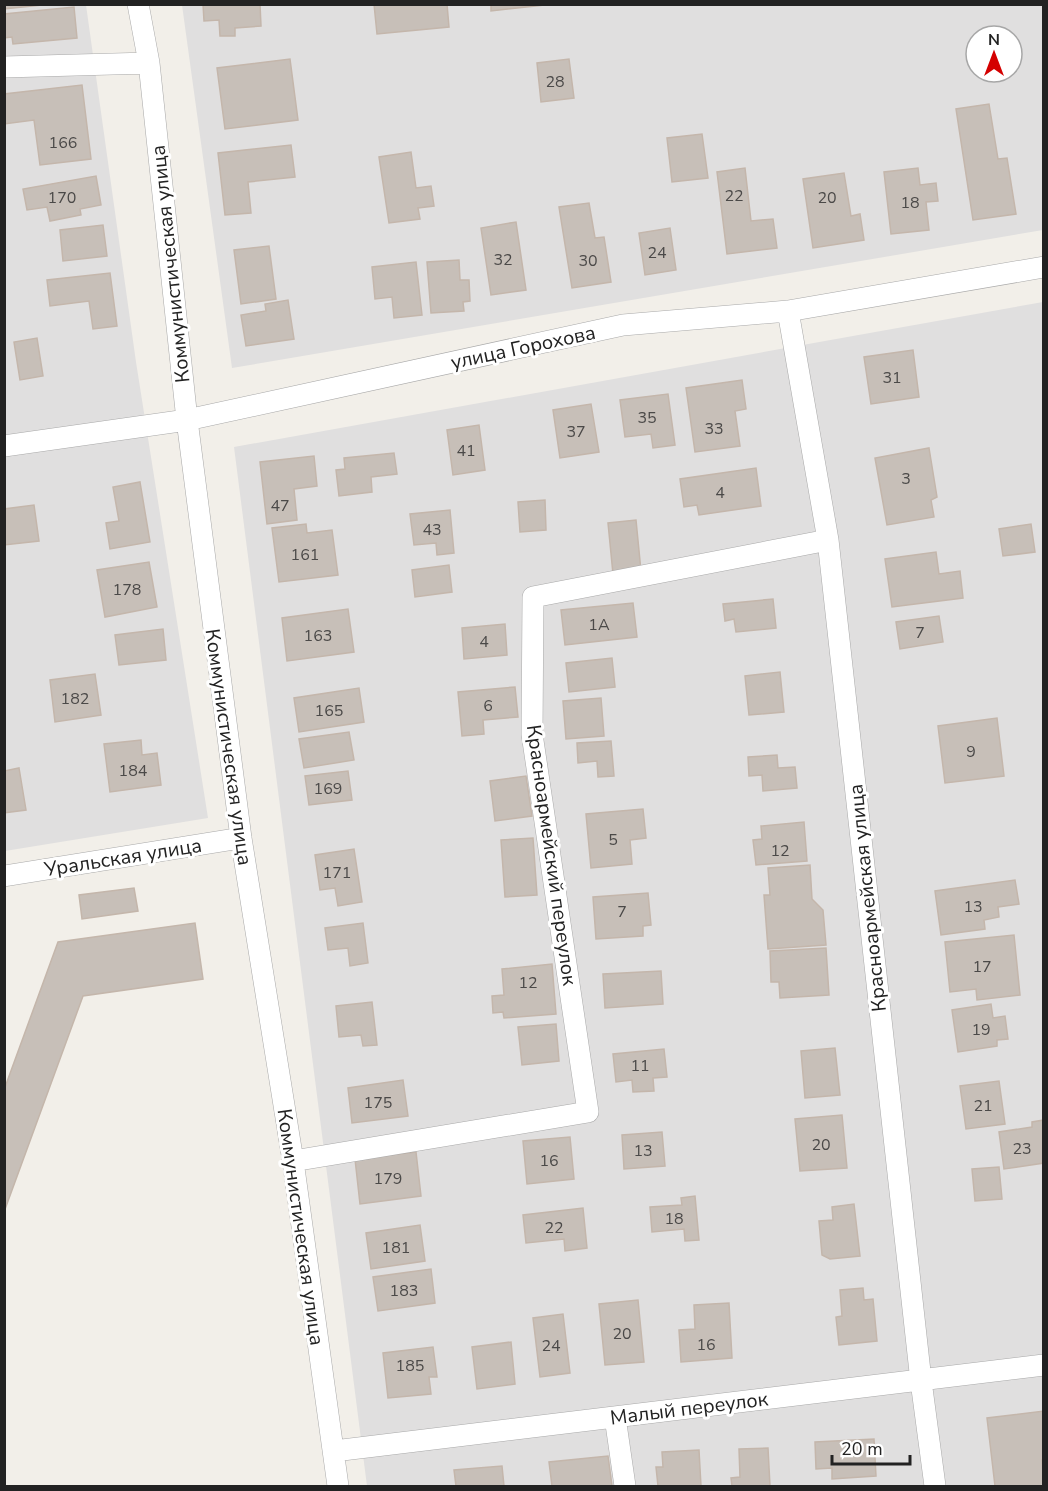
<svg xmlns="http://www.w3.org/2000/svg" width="1048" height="1491" font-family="'Nunito Sans',sans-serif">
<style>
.residential{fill:#e0dfdf;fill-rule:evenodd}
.building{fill:#c7bfb8;stroke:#c4b6ab;stroke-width:1.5}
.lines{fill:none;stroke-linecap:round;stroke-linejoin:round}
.minor-casing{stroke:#a9a9a9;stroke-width:22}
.minor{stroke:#fff;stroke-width:21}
.labels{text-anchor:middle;stroke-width:6;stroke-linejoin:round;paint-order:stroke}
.number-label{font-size:16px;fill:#4b4948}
.street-label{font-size:20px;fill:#222;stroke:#fff}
</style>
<rect width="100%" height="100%" fill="#f2efe9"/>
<path class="residential" d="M 5,5 L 86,5 L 136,362 L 208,818 L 5,851 Z
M 182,5 L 1043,5 L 1043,230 L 232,368 ZM 976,36 L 1012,36 L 1012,72 L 976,72 Z
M 1043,302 L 1043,1486 L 367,1486 L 234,447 Z"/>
<path class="building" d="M 4,4 L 52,4 L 4,9 Z
M 203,4 L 260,4 L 261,26 L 235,28 L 235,36 L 220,36 L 219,20 L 204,21 Z
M 374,4 L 447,4 L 449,27 L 377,34 Z
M 491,4 L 544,4 L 544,5 L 491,11 Z
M 74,7 L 77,38 L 13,44 L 12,37 L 4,38 L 4,14 Z
M 290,59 L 298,120 L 225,129 L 217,68 Z
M 569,59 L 574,98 L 541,102 L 537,63 Z
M 82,85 L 91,159 L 40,165 L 34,120 L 4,124 L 4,94 Z
M 989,104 L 998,159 L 1007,158 L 1016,214 L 973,220 L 956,109 Z
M 702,134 L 708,178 L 672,182 L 667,138 Z
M 291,145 L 295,177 L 248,182 L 251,213 L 225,215 L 218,153 Z
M 411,152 L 416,188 L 431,186 L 434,206 L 418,208 L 420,219 L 389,223 L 379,157 Z
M 745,168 L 751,221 L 773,219 L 777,248 L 727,254 L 717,172 Z
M 918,168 L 920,185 L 936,183 L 938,201 L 926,202 L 929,230 L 891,234 L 884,172 Z
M 844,173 L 851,216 L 860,214 L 864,240 L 813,248 L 803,179 Z
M 96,176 L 101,205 L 80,209 L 81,215 L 50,221 L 47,207 L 27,210 L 23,189 Z
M 589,203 L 595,238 L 604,237 L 611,282 L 572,288 L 559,207 Z
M 516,222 L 526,290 L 491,295 L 481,228 Z
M 103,225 L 107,256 L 63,261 L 60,230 Z
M 670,228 L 676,270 L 645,275 L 639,233 Z
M 269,246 L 276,299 L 241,304 L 234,250 Z
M 459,260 L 460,280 L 469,280 L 470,301 L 463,302 L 464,311 L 431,313 L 427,262 Z
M 416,262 L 422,315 L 394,318 L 392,297 L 375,299 L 372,267 Z
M 110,273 L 117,326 L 93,329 L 89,301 L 50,306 L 47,280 Z
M 288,300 L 294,339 L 246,346 L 241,315 L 266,311 L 265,304 Z
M 37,338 L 43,376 L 20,380 L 14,342 Z
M 913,350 L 919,397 L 871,404 L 864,357 Z
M 742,380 L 746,409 L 735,411 L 740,446 L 695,452 L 686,388 Z
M 668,394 L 675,445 L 653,448 L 651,434 L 625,437 L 620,400 Z
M 591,404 L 599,452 L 560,458 L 553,410 Z
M 479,425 L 485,470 L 453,475 L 447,430 Z
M 929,448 L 937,497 L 931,500 L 934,517 L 887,525 L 875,458 Z
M 394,453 L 397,474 L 371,477 L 372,492 L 339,496 L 336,470 L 345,469 L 344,458 Z
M 314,456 L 317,486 L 294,489 L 297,520 L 267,524 L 260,462 Z
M 756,468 L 761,506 L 699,515 L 697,505 L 684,507 L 680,479 Z
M 140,482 L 150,542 L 110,549 L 106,523 L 119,521 L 113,487 Z
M 545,500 L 546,530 L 520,532 L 518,502 Z
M 34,505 L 39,541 L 4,545 L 4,509 Z
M 450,510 L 454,553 L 437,555 L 436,543 L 414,545 L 410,514 Z
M 636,520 L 641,571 L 613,574 L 608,523 Z
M 306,524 L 307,533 L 332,530 L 338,575 L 279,582 L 272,528 Z
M 1031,524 L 1035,552 L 1003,556 L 999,529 Z
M 936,552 L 939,574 L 960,571 L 963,598 L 892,607 L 885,559 Z
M 149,562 L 157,607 L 105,617 L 97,570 Z
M 449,565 L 452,592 L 415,597 L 412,570 Z
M 773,599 L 776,628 L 736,632 L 734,619 L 725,621 L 723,604 Z
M 633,603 L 637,637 L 565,645 L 561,610 Z
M 348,609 L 354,652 L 287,661 L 282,618 Z
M 939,616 L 943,642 L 900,649 L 896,622 Z
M 505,624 L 507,655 L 464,659 L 462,628 Z
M 163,629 L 166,660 L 119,665 L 115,635 Z
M 612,658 L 615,687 L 569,692 L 566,663 Z
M 780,672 L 784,712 L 749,715 L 745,676 Z
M 95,674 L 101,715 L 55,722 L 50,680 Z
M 515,687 L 518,717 L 483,720 L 484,734 L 462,736 L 458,692 Z
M 359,688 L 364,722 L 299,732 L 294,698 Z
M 601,698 L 604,736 L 566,739 L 563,701 Z
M 997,718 L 1004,776 L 945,783 L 938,726 Z
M 349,732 L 354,760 L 304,768 L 299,739 Z
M 141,740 L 142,755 L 157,753 L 161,785 L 110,792 L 104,744 Z
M 611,741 L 614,776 L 598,777 L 597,761 L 578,763 L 577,743 Z
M 777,755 L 778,768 L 795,767 L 797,788 L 763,791 L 762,775 L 749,776 L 748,757 Z
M 19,768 L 26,810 L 4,813 L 4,771 Z
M 348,771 L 352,800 L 309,805 L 305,776 Z
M 526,776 L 532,816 L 495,821 L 490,781 Z
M 643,809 L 646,838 L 630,840 L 632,864 L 591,868 L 586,814 Z
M 804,822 L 807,861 L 756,865 L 753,840 L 762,839 L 761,826 Z
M 533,838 L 537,895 L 505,897 L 501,840 Z
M 354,849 L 362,902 L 338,906 L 335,888 L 320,890 L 315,855 Z
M 810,865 L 812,899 L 823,910 L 826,945 L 768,949 L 764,895 L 770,895 L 768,868 Z
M 1015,880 L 1019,904 L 998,907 L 999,917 L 984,920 L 985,929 L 941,935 L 935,891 Z
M 134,888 L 138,911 L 82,919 L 79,895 Z
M 648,893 L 651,925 L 643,926 L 643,936 L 596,939 L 593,897 Z
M 195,923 L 203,979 L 83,996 L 4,1212 L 4,1090 L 58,942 Z
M 363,923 L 368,963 L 350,966 L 348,948 L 328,950 L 325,928 Z
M 1014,935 L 1020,995 L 977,1000 L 976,989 L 950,992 L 945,942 Z
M 826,948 L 829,995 L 780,998 L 779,982 L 771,982 L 770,951 Z
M 552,964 L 556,1014 L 504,1018 L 503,1012 L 493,1013 L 492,996 L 504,995 L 502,969 Z
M 661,971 L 663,1004 L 605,1008 L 603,974 Z
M 372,1002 L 377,1045 L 363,1046 L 361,1035 L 339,1037 L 336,1006 Z
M 991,1004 L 993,1018 L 1005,1016 L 1008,1039 L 997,1040 L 997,1046 L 958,1052 L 952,1010 Z
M 556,1024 L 559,1061 L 522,1065 L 518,1027 Z
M 835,1048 L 840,1095 L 805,1098 L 801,1051 Z
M 664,1049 L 667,1077 L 653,1078 L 654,1091 L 633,1092 L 632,1080 L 616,1082 L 613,1054 Z
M 403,1080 L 408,1116 L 352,1123 L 348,1088 Z
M 999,1081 L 1005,1124 L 966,1129 L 960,1086 Z
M 842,1115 L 847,1168 L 800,1171 L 795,1119 Z
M 1044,1120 L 1044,1163 L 1004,1169 L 999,1132 L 1032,1127 L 1032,1122 Z
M 662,1132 L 665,1166 L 624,1169 L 622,1135 Z
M 570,1137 L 574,1179 L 527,1184 L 523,1141 Z
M 416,1152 L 421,1196 L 360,1204 L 355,1159 Z
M 999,1167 L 1002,1199 L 975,1201 L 972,1169 Z
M 695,1196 L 699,1240 L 685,1241 L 684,1229 L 652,1232 L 650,1207 L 682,1205 L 681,1198 Z
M 854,1204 L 860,1256 L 830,1259 L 822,1255 L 819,1221 L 833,1220 L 832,1207 Z
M 583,1208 L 587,1248 L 565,1251 L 564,1239 L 526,1243 L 523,1215 Z
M 420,1225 L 425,1261 L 371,1269 L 366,1233 Z
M 431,1269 L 435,1303 L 378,1311 L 373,1277 Z
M 863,1288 L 864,1300 L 873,1299 L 877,1341 L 839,1345 L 836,1317 L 842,1316 L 840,1290 Z
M 638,1300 L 644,1362 L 605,1365 L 599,1304 Z
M 729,1303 L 732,1358 L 681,1362 L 679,1330 L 695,1329 L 694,1305 Z
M 563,1314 L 570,1373 L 540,1377 L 533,1318 Z
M 511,1342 L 515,1384 L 477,1389 L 472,1347 Z
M 433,1347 L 437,1377 L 429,1377 L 431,1394 L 388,1398 L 383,1353 Z
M 1044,1411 L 1044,1460 L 1042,1460 L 1044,1486 L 995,1486 L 987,1418 Z
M 874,1439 L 876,1476 L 832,1479 L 832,1468 L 816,1469 L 815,1442 Z
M 768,1448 L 770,1486 L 732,1486 L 731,1478 L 740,1477 L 739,1449 Z
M 699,1450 L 701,1486 L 658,1486 L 656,1467 L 663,1467 L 662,1452 Z
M 608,1456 L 612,1486 L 552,1486 L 549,1462 Z
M 502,1466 L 504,1486 L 456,1486 L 454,1470 Z"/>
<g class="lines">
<g class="minor-casing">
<path id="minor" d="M 138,4 L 149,63 L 187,420 L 241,838 L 293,1161 L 338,1486
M 4,67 L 149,63
M 788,311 L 828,540 L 921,1381 L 935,1486
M 4,446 L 187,420 L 623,325 L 788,311 L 1044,267
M 4,876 L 241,838
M 293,1161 L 588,1112 L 532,734 L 533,597 L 828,540
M 615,1417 L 625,1486
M 334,1451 L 1044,1365"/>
</g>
<use href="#minor" class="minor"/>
</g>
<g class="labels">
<g class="number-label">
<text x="555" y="87">28</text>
<text x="63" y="148">166</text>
<text x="734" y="201">22</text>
<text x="62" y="203">170</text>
<text x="827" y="203">20</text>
<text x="910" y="208">18</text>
<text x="657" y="258">24</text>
<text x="503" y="265">32</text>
<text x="588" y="266">30</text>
<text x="892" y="383">31</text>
<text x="647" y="423">35</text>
<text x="714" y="434">33</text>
<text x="576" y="437">37</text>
<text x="466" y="456">41</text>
<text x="906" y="484">3</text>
<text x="720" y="498">4</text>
<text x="280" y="511">47</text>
<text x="432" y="535">43</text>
<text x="305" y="560">161</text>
<text x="127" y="595">178</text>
<text x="599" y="630">1А</text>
<text x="920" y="638">7</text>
<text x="318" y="641">163</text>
<text x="484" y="647">4</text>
<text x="75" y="704">182</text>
<text x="488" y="711">6</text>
<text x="329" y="716">165</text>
<text x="971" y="757">9</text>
<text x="133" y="776">184</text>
<text x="328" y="794">169</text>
<text x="613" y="845">5</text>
<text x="780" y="856">12</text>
<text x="337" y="878">171</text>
<text x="973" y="912">13</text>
<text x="622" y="917">7</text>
<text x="982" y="972">17</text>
<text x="528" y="988">12</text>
<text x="981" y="1035">19</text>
<text x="640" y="1071">11</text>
<text x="378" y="1108">175</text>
<text x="983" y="1111">21</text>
<text x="821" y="1150">20</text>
<text x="1022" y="1154">23</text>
<text x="643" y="1156">13</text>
<text x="549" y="1166">16</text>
<text x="388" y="1184">179</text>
<text x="674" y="1224">18</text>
<text x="554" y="1233">22</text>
<text x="396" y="1253">181</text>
<text x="404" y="1296">183</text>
<text x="622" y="1339">20</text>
<text x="706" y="1350">16</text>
<text x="551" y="1351">24</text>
<text x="410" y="1371">185</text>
</g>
<g class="street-label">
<text transform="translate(170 264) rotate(-96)" y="7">Коммунистическая улица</text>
<text transform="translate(523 347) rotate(-12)" y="7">улица Горохова</text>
<text transform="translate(229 747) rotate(82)" y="7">Коммунистическая улица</text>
<text transform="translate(552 855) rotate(82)" y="7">Красноармейский переулок</text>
<text transform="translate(123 857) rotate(-9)" y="7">Уральская улица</text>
<text transform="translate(867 898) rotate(-96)" y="7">Красноармейская улица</text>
<text transform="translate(301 1227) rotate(82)" y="7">Коммунистическая улица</text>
<text transform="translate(689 1408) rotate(-7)" y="7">Малый переулок</text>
</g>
</g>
<rect width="1048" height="1491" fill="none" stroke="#222222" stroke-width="12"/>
<g transform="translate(994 54)"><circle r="28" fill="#ffffff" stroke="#a7a7a7" stroke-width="1.5"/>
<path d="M0-4.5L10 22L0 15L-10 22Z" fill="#d40000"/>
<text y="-9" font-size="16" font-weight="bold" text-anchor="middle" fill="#222222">N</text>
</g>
<path d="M832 1455v9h78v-9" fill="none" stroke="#222222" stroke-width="3"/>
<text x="841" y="1455" font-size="18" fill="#222222" stroke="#ffffff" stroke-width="4.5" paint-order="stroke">20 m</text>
</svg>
